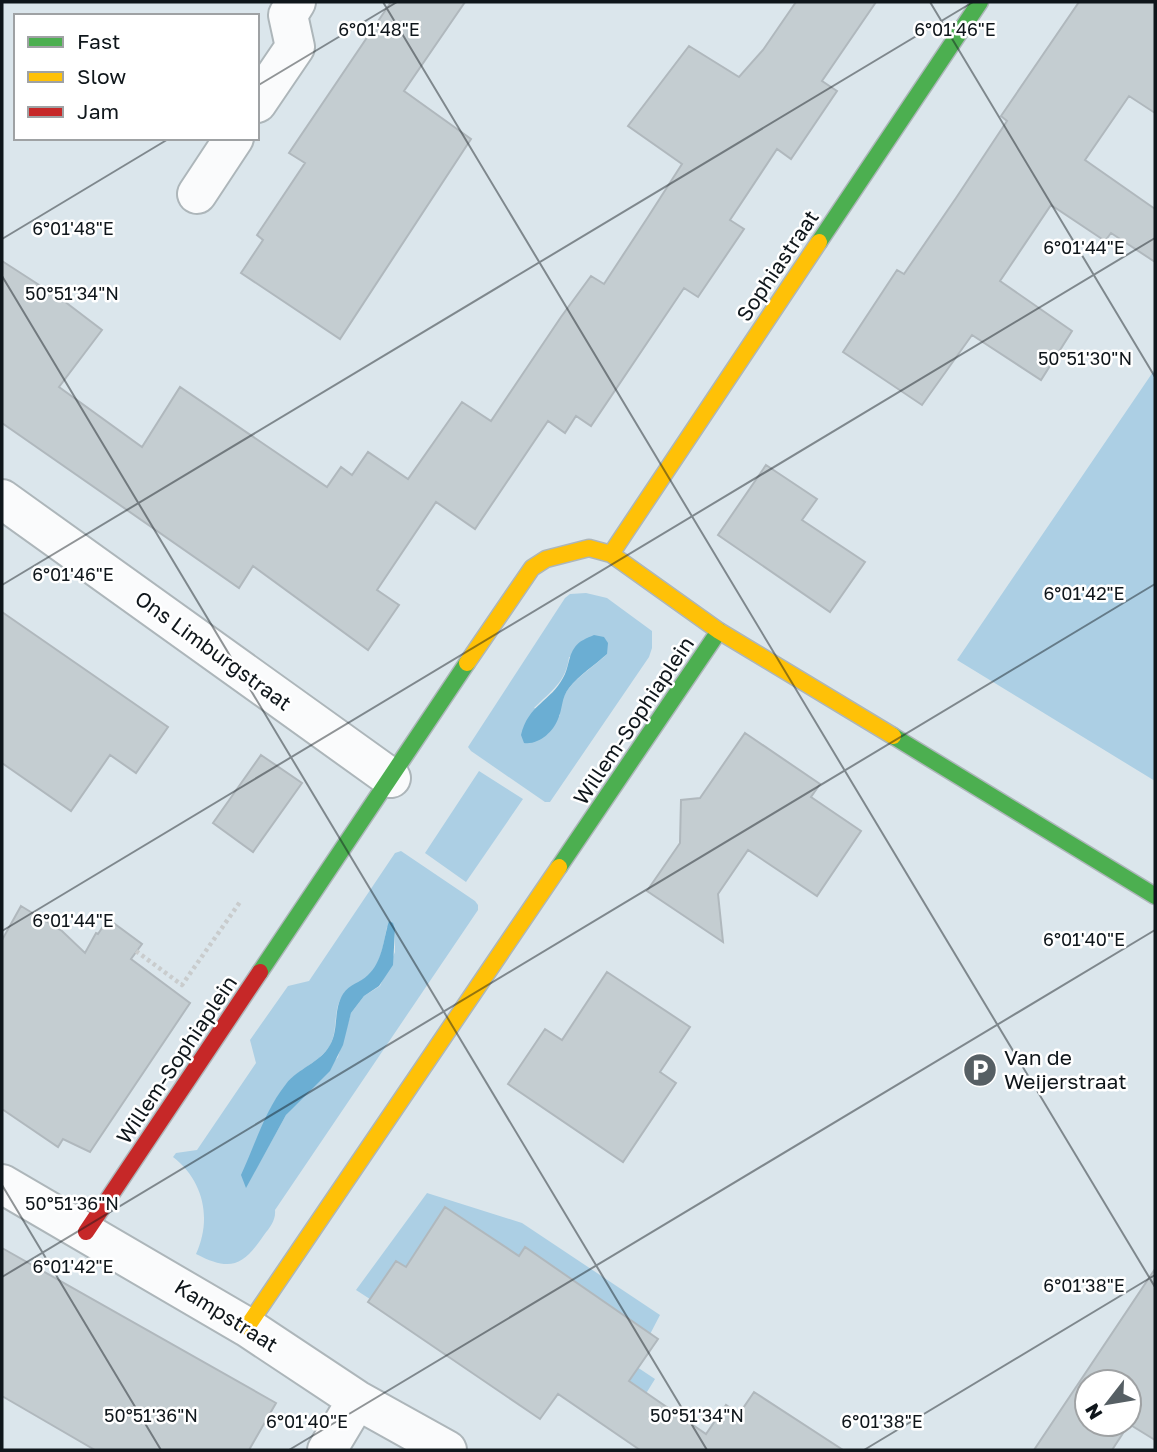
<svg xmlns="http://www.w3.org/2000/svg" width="1157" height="1452" font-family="'Golos Text',sans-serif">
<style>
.green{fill:#accfe4;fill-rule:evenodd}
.water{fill:#6baed3}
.building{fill:#c4cdd1;stroke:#b0b8bd;stroke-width:2}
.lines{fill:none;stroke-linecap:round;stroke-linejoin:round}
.street-casing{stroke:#adb6ba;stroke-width:42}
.fast-casing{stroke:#adb6ba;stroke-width:19}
.slow-casing{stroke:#adb6ba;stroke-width:19}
.jam-casing{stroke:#adb6ba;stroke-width:19}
.path{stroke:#c9cccd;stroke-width:4.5;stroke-dasharray:3.5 3.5;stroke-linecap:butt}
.street{stroke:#fafbfc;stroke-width:38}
.fast{stroke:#4caf50;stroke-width:16}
.slow{stroke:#ffc107;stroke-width:16}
.jam{stroke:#c62828;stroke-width:16}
.ticks{fill:none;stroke:#0f161b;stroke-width:2;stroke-opacity:0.45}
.labels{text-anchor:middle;stroke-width:5;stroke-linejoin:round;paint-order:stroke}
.street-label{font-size:21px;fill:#0f161b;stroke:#fff}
.poi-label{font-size:21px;fill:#0f161b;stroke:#fff;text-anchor:start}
.ticks-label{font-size:18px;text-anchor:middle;fill:#0f161b;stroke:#fff;stroke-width:5;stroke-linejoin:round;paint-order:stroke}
</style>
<rect width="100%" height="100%" fill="#dbe6ec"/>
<path class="green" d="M 1155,369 L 1155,781 L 957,660 Z
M 586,593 L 607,598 L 652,631 L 652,648 L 649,657 L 550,802 L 545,802 L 471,751 L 468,747 L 565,598 L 570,594 ZM 607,654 C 589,672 557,687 560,716 L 534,708 C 551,691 566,682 569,657 Z
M 479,771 L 523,799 L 466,882 L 425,853 Z
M 401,851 L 475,901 L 478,905 L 478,910 L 275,1210 C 276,1220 270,1227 264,1235 C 243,1266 231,1272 196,1254 C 212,1219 204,1181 173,1157 L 176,1153 L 197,1150 L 256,1063 L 250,1040 L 288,986 L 309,981 L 395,853 ZM 387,927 L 395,929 L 395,952 L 380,986 L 364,996 L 351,1013 L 338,1057 L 286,1115 L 246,1187 C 256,1150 263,1111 288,1082 C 300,1068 318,1063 329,1047 C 338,1033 333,1015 340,1000 C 348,985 357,986 368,976 C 382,963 383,944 387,927 Z
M 427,1193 L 522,1223 L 660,1315 L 634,1365 L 655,1379 L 624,1429 L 553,1382 L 533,1405 L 356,1290 Z"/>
<path class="water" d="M 594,635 L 604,637 L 608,643 L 607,654 C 595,665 579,675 569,688 C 561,698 563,708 558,719 C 553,732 539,745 524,743 L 521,735 C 528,705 551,701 563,678 C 569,668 568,656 575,647 C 579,641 587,638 594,635 Z
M 389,921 L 393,923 L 395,929 L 393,965 L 379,986 L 364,996 L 351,1013 L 343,1045 L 330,1071 L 286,1115 L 246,1188 L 241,1175 C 255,1145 265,1110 286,1084 C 298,1068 320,1063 330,1045 C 339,1030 333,1010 343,994 C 349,984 360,983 368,975 C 383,961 383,940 389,921 Z"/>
<path class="building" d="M 391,2 L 465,2 L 404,91 L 471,139 L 340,339 L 241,273 L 263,240 L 257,235 L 305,163 L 289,153 Z
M 796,2 L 876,2 L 822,81 L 837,91 L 791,159 L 777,149 L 730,220 L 744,229 L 698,297 L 684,288 L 591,426 L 576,416 L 565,433 L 548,421 L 475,529 L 436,502 L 377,590 L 399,605 L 368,650 L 253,566 L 239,588 L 2,423 L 2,261 L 64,301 L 102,330 L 59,387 L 142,447 L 180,387 L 327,487 L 341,467 L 352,475 L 368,452 L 408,479 L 462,402 L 491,421 L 561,317 L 591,276 L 604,284 L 648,217 L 682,164 L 628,126 L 689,46 L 739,77 L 763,50 Z
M 1079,2 L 1155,2 L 1155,113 L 1129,96 L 1085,160 L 1155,209 L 1155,262 L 1111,233 L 1105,241 L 1051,205 L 1000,281 L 1072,331 L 1041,380 L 972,335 L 922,405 L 843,352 L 897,270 L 904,274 L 956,198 L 1007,121 L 1001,116 Z
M 766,465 L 817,499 L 802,520 L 865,562 L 830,612 L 718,535 Z
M 2,612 L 168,727 L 136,773 L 110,755 L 71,811 L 2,763 Z
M 745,733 L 820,784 L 811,797 L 861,831 L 817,896 L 748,850 L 718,894 L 723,942 L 647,891 L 680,843 L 681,800 L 700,798 Z
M 261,755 L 302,783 L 253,852 L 213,823 Z
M 21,906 L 62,931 L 85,953 L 96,933 L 98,934 L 108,919 L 142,944 L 131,959 L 190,1003 L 90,1152 L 63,1139 L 58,1147 L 2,1109 L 2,940 Z
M 607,972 L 690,1027 L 660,1072 L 676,1083 L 623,1162 L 508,1084 L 545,1029 L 562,1040 Z
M 445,1207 L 519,1256 L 525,1247 L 658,1339 L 629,1381 L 706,1434 L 726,1405 L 739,1414 L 754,1392 L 843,1450 L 640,1450 L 558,1394 L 540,1419 L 368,1302 L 396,1261 L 406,1267 Z
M 2,1248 L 276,1403 L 249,1450 L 95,1450 L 2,1396 Z
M 1155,1269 L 1155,1440 L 1129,1424 L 1129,1382 L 1087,1382 L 1087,1424 L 1129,1424 L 1112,1450 L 1034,1450 Z"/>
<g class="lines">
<g class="street-casing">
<path id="street" d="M 257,103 L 295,47 L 288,15 L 296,2
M 197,194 L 234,138
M 2,499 L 391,778
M 2,1184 L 247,1327 L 357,1400 L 447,1450
M 327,1450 L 357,1400"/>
</g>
<g class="fast-casing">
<path id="fast" d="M 819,242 L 980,2
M 893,736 L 1155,896
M 559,867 L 719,631
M 260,972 L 467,663"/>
</g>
<g class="slow-casing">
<path id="slow" d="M 611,554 L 819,242
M 467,663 L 532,568 L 546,559 L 589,548 L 611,554 L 719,631 L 893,736
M 247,1327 L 559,867"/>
</g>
<g class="jam-casing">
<path id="jam" d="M 86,1232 L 260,972"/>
</g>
<path class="path" d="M 136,951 L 182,985 L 240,902"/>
<use href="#street" class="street"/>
<use href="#fast" class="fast"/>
<use href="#slow" class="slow"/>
<use href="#jam" class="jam"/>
</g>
<path class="ticks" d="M 383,2 L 1155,1287M 930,2 L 1155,377M 257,86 L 397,2M 2,239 L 170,138M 2,276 L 707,1450M 2,585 L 973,2M 2,931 L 1155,238M 2,1185 L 161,1450M 2,1277 L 1155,584M 289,1450 L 1155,930M 864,1450 L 1155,1275"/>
<defs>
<g id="parking-disc" transform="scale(1.75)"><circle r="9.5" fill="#565f64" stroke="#fff"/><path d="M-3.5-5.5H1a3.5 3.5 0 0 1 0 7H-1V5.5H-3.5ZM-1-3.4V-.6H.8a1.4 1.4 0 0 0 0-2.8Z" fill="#fff"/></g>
</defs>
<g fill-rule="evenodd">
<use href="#parking-disc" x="980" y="1070"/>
</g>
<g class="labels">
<g class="street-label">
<text transform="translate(778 266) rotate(-56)" y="7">Sophiastraat</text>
<text transform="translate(213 651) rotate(36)" y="7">Ons Limburgstraat</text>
<text transform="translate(634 721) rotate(-56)" y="7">Willem-Sophiaplein</text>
<text transform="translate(177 1060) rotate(-56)" y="7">Willem-Sophiaplein</text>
<text transform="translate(226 1316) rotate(32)" y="7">Kampstraat</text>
</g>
<g class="poi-label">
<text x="1004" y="1065">Van de<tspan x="1004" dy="24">Weijerstraat</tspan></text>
</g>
</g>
<g class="ticks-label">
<text x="379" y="36">6°01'48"E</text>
<text x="955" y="36">6°01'46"E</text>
<text x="73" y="235">6°01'48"E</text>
<text x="1084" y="254">6°01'44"E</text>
<text x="72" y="300">50°51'34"N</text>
<text x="1085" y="365">50°51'30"N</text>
<text x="73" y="581">6°01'46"E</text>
<text x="1084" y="600">6°01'42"E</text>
<text x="73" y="927">6°01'44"E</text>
<text x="1084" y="946">6°01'40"E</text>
<text x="72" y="1210">50°51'36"N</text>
<text x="73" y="1273">6°01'42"E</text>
<text x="1084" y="1292">6°01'38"E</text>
<text x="151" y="1422">50°51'36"N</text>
<text x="697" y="1422">50°51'34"N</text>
<text x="307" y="1428">6°01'40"E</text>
<text x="882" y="1428">6°01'38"E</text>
</g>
<rect width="1157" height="1452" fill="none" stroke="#0f161b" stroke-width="7"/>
<rect x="14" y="14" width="245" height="126" fill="#ffffff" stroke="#9fa2a4" stroke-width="2"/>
<rect x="28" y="37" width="35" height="10" fill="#4caf50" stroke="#9fa2a4" stroke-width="2"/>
<text x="77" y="49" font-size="21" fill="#0f161b">Fast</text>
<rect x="28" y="72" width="35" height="10" fill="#ffc107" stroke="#9fa2a4" stroke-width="2"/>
<text x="77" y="84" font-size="21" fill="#0f161b">Slow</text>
<rect x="28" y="107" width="35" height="10" fill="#c62828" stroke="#9fa2a4" stroke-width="2"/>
<text x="77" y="119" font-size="21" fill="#0f161b">Jam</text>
<g transform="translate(1108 1403) rotate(239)"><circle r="33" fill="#ffffff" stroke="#9fa2a4" stroke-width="2"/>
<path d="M0-5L12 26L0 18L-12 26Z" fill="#565f64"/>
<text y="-10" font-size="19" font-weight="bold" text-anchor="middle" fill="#0f161b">N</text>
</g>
</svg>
